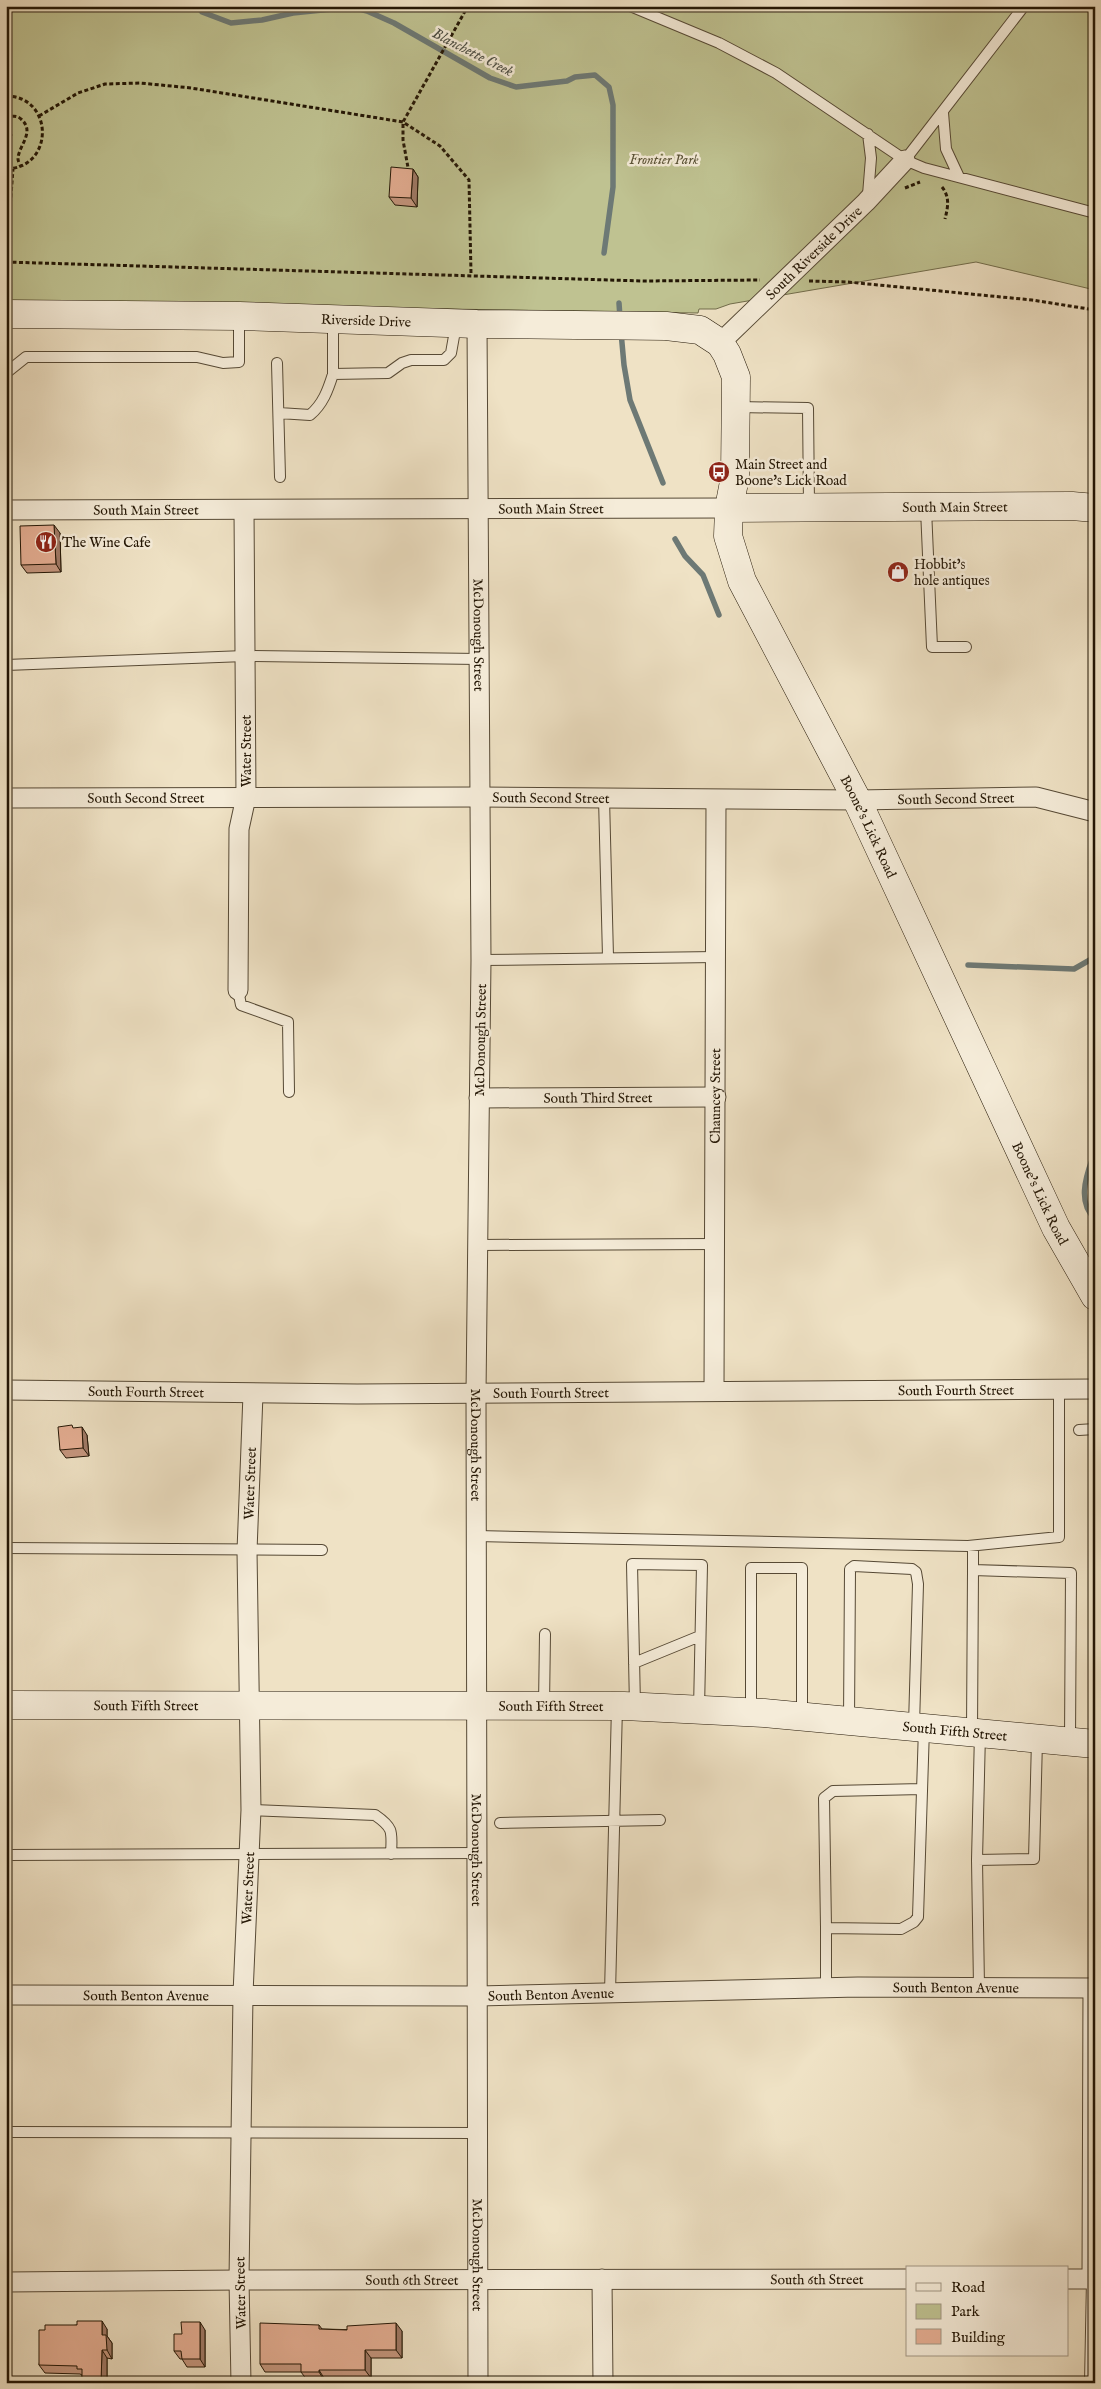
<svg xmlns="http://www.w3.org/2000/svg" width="1101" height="2389" font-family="'IM FELL English',serif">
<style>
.green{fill:#bfc291;stroke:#716c4b}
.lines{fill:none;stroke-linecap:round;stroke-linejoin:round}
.stream{stroke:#6d7975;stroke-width:5.5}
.lane-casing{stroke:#564935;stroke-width:12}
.street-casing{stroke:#564935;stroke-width:21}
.secondary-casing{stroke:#231605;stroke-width:29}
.path{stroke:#231605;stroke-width:3;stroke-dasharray:4 2.5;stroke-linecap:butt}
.lane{stroke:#f5ecd9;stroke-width:10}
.street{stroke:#f5ecd9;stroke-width:19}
.secondary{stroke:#f5ecd9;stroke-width:28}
.wall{fill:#c5967e;stroke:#231605}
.shaded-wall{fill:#a07a67;stroke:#231605}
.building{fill:#e5ae93;stroke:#231605}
.labels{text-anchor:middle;stroke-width:5;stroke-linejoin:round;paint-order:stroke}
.park-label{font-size:14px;font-style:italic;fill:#5a5236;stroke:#f5ecd9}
.street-label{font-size:14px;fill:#231605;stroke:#f5ecd9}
.poi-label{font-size:14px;fill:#231605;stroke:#f5ecd9;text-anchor:start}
.water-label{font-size:15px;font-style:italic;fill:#4e5046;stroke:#f5ecd9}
</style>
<rect width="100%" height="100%" fill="#efe2c5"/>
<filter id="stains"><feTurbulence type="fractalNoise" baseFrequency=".004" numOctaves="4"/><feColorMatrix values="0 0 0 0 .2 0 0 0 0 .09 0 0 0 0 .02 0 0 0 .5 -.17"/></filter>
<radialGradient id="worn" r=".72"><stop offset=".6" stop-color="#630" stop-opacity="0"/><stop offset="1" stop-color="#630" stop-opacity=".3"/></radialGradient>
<path class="green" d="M 6,6 L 1095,6 L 1095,290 L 976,262 L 730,304 L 716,309 L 699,309 L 698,313 L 6,302 Z"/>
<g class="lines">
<path class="stream" d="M 197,6 L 202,12 L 231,23 L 262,20 L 293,13 L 352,7 L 367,11 L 394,23 L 490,78 L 516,87 L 567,81 L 575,77 L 595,75 L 609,87 L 613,105 L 613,187 L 604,253
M 619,303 L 620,318
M 621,332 L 624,365 L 630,400 L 663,483
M 675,539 L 685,556 L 703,575 L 719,615
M 968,965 L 1074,969 L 1095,957
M 1095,1158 L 1092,1160 C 1085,1179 1078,1203 1095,1219"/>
<g class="lane-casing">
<path id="lane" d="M 630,6 L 719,43 L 776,73 L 905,160 L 924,168 L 1095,213
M 943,113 L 946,149 L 959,177
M 868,134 L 871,158 L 868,195
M 905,160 L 1024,6
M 277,363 L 280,477
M 6,373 L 26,357 L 197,357 L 223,363 L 239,362 L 239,317
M 333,374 L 333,320
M 737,407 L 808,408 L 809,505
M 279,413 L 310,415 C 323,404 328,390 333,374 L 388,373 L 402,363 L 411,360 L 444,360 L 451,353 L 456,325
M 926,509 L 932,647 L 966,647
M 6,665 L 245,656 L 479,659
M 604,798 L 608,957
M 481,960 L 716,957
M 238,990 L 241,1005 L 288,1022 L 289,1092
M 479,1245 L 715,1244
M 1079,1430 L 1095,1429
M 477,1536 L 968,1546 L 1059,1537 L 1059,1389
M 973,1546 L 973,1570
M 6,1548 L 322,1550
M 634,1663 L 700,1636
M 544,1705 L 545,1634
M 635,1706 L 632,1564 L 702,1565 L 699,1709
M 751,1710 L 751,1568 L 802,1568 L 802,1715
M 849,1721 L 850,1569 L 854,1566 L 912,1569 L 916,1572 L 918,1584 L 914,1725
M 972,1731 L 973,1570 L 1071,1573 L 1070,1740
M 980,1733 L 977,1860 L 1034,1859 L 1037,1740
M 251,1810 L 375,1815 C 394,1828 392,1832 391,1854
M 500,1823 L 660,1820
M 6,1855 L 478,1853
M 977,1860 L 979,1987
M 826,1928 L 824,1798 L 833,1791 L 922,1789
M 826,1987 L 826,1928 L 901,1929 L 914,1922 L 918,1917 L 924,1728
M 610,1993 L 617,1706
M 6,2132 L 478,2133
M 1090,2383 L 1092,2279"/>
</g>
<g class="street-casing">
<g id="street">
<path id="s1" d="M 477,324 L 481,960 L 476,1393 L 478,2383"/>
<path id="s2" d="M 720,343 L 866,202 L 905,160"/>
<path id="s3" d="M 6,510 L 729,508"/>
<path id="s4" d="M 6,798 L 480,797 L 857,800 L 1036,797 L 1095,812"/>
<path d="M 238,990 L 239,829 L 246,797 L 244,510"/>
<path id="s5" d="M 479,1098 L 716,1097"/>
<path id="s6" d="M 6,1390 L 357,1394 L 1095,1389"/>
<path id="s7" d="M 714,1391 L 716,800"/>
<path id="s8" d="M 6,1995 L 478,1996 L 858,1987 L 1095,1988"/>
<path d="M 602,2279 L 603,2383"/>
<path d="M 1067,2279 L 1095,2279"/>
<path d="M 1092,2279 L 1093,1988"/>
<path id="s9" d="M 6,2282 L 239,2280 L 907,2279"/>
<path id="s10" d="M 241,2383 L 239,2280 L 243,1994 L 251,1810 L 247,1551 L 253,1394"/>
</g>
</g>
<g class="secondary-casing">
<g id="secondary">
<path id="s11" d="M 6,314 L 239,316 L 477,324 L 666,326 L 700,330 L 720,343 L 727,354 L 736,377 L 735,477 L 729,508 L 728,536 L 742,581 L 857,800 L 1056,1228 L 1095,1296"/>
<path id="s12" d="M 729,508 L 1072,506 L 1095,508"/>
<path id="s13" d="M 6,1705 L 624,1706 L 764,1713 L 1095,1744"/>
</g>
</g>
<path class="path" d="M 6,96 C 54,96 55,168 6,169
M 39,116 L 78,93 L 105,84 L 140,83 L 191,88 L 403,122 L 440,146 L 469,180 L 471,274
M 6,118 C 11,116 17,115 21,119 C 36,132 18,146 18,159 C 18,161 20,165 21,167
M 6,128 L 11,135 L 6,138
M 409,173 L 403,140 L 403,122 L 468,6
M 942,187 C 950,197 948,207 945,219
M 905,188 L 920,182
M 6,262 L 643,281 L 760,280
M 809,281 L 848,282 L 1032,300 L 1095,310
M 6,288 L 9,262 L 7,247 L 13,169"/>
<use href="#lane" class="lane"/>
<use href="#street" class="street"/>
<use href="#secondary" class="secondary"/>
</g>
<path class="wall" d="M 413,169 L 418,177 L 417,207 L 395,205 L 389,197 Z
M 60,533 L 61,572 L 27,573 L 21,565 Z
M 75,1428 L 87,1435 L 89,1456 L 66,1458 L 60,1450 Z
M 77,2325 L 107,2329 L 107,2336 L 112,2343 L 112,2359 L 107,2358 L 107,2383 L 82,2383 L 82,2375 L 80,2374 L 45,2373 L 39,2365 L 45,2330 Z
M 319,2325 L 322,2329 L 402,2331 L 402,2358 L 371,2358 L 371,2378 L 324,2378 L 324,2380 L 307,2380 L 301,2372 L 265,2372 L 260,2364 Z
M 205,2330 L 205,2367 L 187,2367 L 182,2359 L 180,2359 L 174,2351 Z"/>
<path class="shaded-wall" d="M 413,169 L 418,177 L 417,207 L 411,198 Z
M 54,525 L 60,533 L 61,572 L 56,564 Z
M 82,1427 L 87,1435 L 89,1456 L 83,1448 Z
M 102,2321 L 107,2329 L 107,2336 L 112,2343 L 112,2359 L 107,2350 L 102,2335 Z
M 200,2322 L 205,2330 L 205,2367 L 200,2359 Z
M 396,2323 L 402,2331 L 402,2358 L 396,2350 Z
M 102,2350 L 107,2358 L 107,2383 L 101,2383 Z
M 365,2350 L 371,2358 L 371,2378 L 365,2370 Z
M 319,2370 L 324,2378 L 324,2380 L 319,2372 Z"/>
<path class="building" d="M 391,167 L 413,169 L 411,198 L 389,197 Z
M 54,525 L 56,564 L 21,565 L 20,526 Z
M 72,1425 L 73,1428 L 82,1427 L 83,1448 L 60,1450 L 58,1427 Z
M 77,2321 L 102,2321 L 102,2335 L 106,2335 L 107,2350 L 102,2350 L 101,2383 L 82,2383 L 82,2369 L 77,2369 L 77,2366 L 39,2365 L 39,2330 L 45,2330 L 45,2325 L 77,2325 Z
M 181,2322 L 200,2322 L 200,2359 L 182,2359 L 181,2351 L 174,2351 L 174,2334 L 182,2334 Z
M 260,2323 L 319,2325 L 319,2329 L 347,2330 L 347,2326 L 396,2323 L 396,2350 L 365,2350 L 365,2370 L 319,2370 L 319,2372 L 301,2372 L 301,2364 L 260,2364 Z"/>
<defs>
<g id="bus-disc" transform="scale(1.125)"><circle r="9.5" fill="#8f2418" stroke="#f5ecd9"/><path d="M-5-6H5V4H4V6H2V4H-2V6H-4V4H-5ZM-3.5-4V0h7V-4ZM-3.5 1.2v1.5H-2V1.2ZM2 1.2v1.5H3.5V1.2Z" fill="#fff"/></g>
<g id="restaurant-disc" transform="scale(1.125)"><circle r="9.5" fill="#8f2418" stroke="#f5ecd9"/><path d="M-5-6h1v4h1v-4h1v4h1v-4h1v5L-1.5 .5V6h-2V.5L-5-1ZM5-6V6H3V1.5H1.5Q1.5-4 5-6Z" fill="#fff"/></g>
<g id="shop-disc" transform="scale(1.125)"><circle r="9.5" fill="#8f2418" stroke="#f5ecd9"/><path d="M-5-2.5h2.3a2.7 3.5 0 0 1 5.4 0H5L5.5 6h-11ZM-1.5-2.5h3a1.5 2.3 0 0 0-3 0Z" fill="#fff"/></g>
</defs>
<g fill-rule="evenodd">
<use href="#bus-disc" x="719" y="472"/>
<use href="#restaurant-disc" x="46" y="542"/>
<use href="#shop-disc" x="898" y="572"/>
</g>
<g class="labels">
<g class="park-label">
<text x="664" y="164">Frontier Park</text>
</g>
<g class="street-label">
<text dy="5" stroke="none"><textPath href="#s2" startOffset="130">South Riverside Drive</textPath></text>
<text dy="5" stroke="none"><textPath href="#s11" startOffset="360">Riverside Drive</textPath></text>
<text dy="5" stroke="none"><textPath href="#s3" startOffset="545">South Main Street</textPath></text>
<text dy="5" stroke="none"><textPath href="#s12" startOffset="226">South Main Street</textPath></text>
<text dy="5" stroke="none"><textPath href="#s3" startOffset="140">South Main Street</textPath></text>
<text dy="5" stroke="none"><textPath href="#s1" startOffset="311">McDonough Street</textPath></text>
<text transform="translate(246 751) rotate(-90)" y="5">Water Street</text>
<text dy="5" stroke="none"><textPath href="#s4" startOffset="140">South Second Street</textPath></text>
<text dy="5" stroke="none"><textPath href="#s4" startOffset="545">South Second Street</textPath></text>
<text dy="5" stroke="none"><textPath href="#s4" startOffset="950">South Second Street</textPath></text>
<text dy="5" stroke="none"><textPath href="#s11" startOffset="1239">Boone's Lick Road</textPath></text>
<text transform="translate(480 1040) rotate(-89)" y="5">McDonough Street</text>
<text dy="5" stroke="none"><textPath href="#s7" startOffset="295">Chauncey Street</textPath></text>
<text dy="5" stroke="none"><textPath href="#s5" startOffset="119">South Third Street</textPath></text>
<text dy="5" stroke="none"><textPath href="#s11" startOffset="1644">Boone's Lick Road</textPath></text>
<text dy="5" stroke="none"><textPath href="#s6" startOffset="950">South Fourth Street</textPath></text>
<text dy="5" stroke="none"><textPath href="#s6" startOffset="140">South Fourth Street</textPath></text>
<text dy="5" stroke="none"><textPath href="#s6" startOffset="545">South Fourth Street</textPath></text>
<text dy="5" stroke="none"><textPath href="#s1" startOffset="1121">McDonough Street</textPath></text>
<text dy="5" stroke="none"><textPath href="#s10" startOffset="900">Water Street</textPath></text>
<text dy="5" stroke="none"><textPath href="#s13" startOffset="140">South Fifth Street</textPath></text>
<text dy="5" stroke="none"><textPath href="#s13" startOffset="545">South Fifth Street</textPath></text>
<text dy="5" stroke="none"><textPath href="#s13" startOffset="950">South Fifth Street</textPath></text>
<text dy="5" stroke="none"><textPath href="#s1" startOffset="1526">McDonough Street</textPath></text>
<text dy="5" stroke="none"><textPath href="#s10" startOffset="495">Water Street</textPath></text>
<text dy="5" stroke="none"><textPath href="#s8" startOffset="950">South Benton Avenue</textPath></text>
<text dy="5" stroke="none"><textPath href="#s8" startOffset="140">South Benton Avenue</textPath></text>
<text dy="5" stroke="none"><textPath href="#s8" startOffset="545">South Benton Avenue</textPath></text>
<text dy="5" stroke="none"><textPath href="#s1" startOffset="1931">McDonough Street</textPath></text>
<text dy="5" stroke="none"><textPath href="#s9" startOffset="406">South 6th Street</textPath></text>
<text dy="5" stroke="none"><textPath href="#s9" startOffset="811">South 6th Street</textPath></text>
<text transform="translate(240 2293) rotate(-91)" y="5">Water Street</text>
</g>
<g class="poi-label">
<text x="735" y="469">Main Street and<tspan x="735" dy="16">Boone's Lick Road</tspan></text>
<text x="62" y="547">The Wine Cafe</text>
<text x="914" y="569">Hobbit's<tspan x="914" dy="16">hole antiques</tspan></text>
</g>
<g class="water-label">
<text transform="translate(473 52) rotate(27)" y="5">Blanchette Creek</text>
</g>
</g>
<rect width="1101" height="2389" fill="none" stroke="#efe2c5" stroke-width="25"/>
<rect x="8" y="8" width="1086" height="2374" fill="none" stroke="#231605" stroke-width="2.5"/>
<rect x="12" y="12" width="1076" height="2364" fill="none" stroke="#231605"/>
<rect x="906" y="2266" width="162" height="90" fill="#f5ecd9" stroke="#a19684"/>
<rect x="916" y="2283" width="25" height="8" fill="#f5ecd9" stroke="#a19684"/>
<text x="951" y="2292" font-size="15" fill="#231605">Road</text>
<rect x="916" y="2304" width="25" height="15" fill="#bfc291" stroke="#a19684"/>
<text x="951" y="2316" font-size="15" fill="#231605">Park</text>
<rect x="916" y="2329" width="25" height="15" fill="#e5ae93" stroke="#a19684"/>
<text x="951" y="2342" font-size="15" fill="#231605">Building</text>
<rect width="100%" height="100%" filter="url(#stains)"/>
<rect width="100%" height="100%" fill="url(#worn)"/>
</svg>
